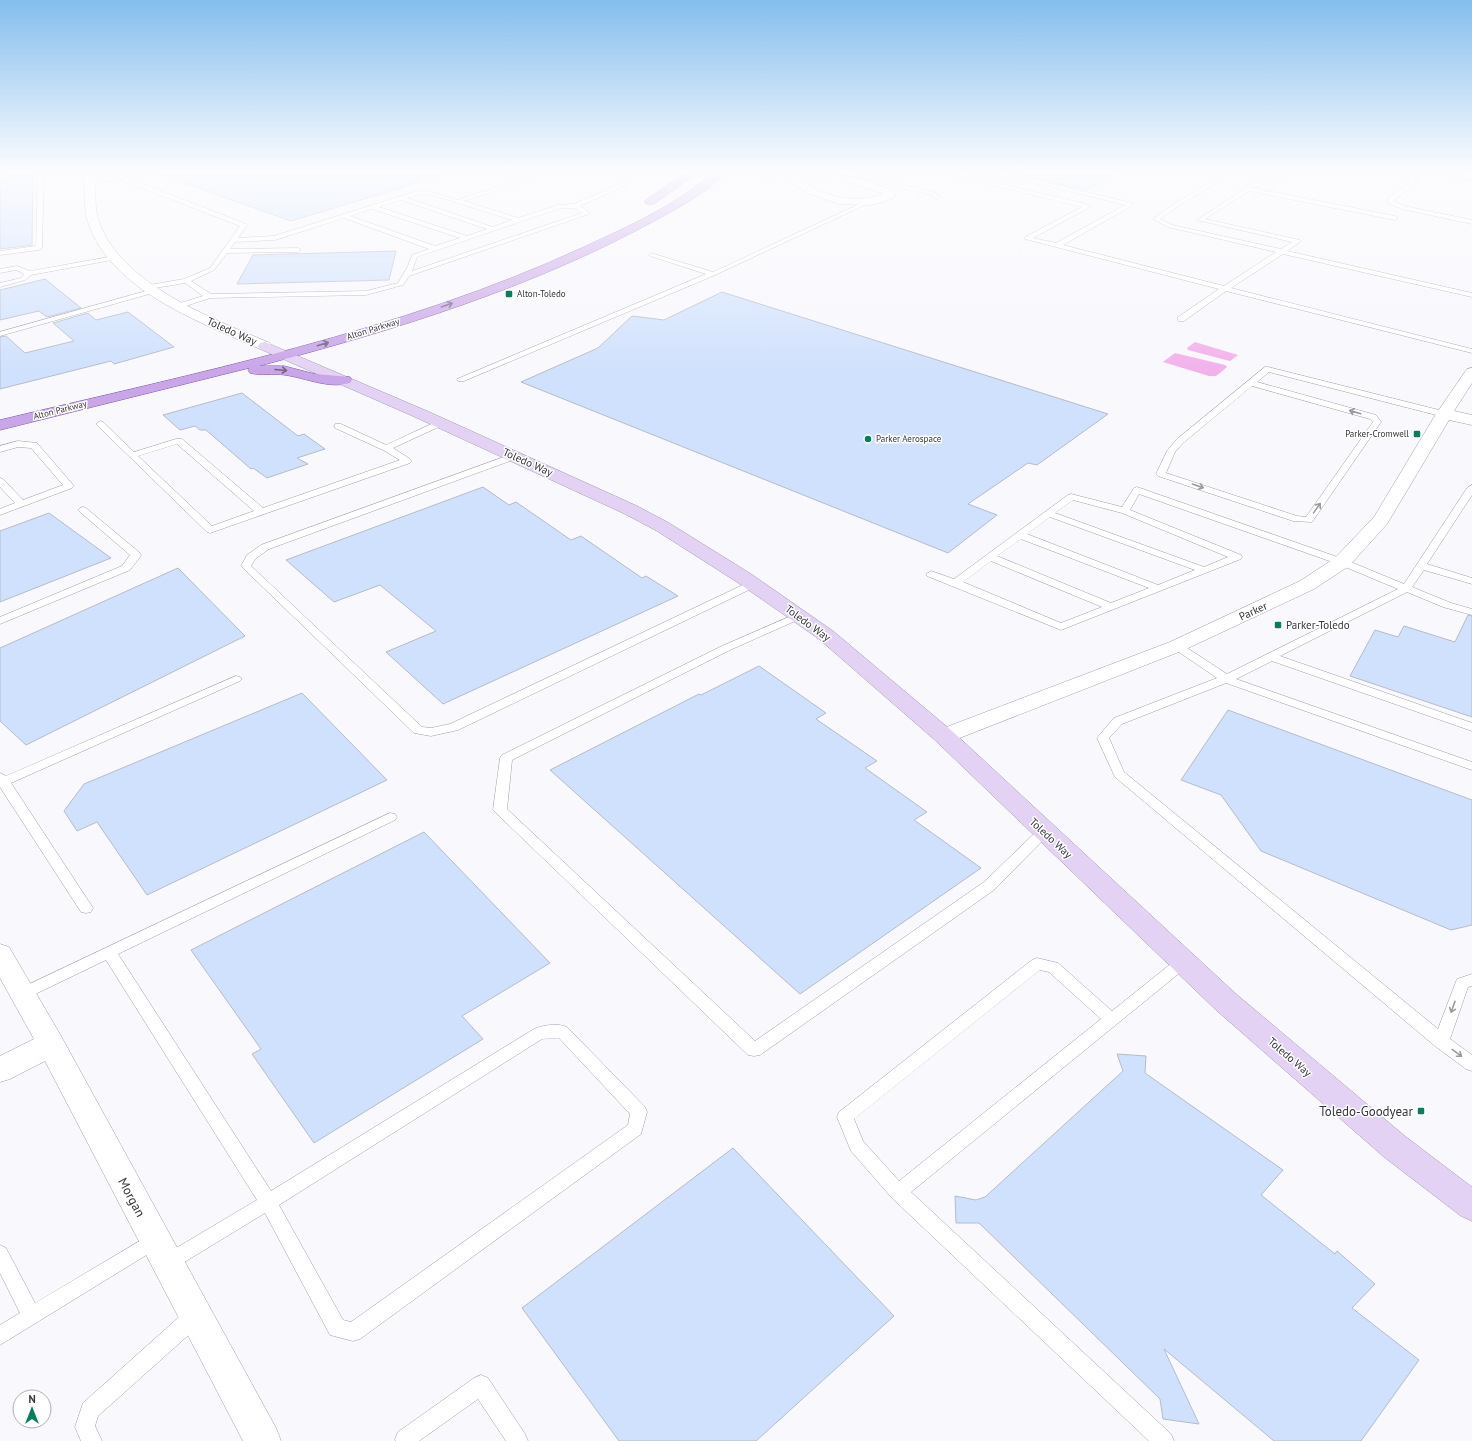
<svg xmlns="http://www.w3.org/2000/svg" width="1472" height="1441" font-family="'PT Sans',sans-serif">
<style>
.green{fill:#f2b1eb}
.building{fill:#d0e1fd;stroke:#b5bcc6}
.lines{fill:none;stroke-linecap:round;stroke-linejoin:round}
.service-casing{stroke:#9f9fab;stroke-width:1}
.tertiary-casing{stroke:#9f9fab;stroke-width:1}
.secondary-casing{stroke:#9f9fab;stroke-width:1}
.primary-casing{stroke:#7e57a2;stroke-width:1}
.service{fill:#fff;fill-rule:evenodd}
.tertiary{fill:#fff;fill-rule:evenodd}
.secondary{fill:#e4d2f4;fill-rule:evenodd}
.primary{fill:#c9a5e9;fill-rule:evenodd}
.oneway{stroke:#706280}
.oneway2{stroke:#9a9a9c}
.poi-dot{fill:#077f5e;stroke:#fff;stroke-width:1.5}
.labels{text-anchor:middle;stroke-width:3;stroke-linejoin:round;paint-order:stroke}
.far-poi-label{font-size:9px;fill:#35363a;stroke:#fff;text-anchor:start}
.far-street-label{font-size:9px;fill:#35363a;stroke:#fff}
.street-label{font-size:11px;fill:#35363a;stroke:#fff}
.poi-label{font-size:11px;fill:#35363a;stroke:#fff;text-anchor:start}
.near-poi-label{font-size:13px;fill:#35363a;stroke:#fff;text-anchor:end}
.near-street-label{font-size:13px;fill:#35363a;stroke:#fff}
</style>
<rect width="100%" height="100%" fill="#f8f8fd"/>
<path class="green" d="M 1195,342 L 1238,355 L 1230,361 L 1226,360 L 1188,350 L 1187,348 Z
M 1175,353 L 1225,365 L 1227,367 L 1216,376 L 1209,376 L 1163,362 Z"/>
<path class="building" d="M 0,170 L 33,170 L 32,245 L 0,249 Z
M 156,170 L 443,170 L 443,175 L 291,221 L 156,173 Z
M 1026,170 L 1126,170 L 1085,190 L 1026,176 Z
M 396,251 L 389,280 L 237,284 L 253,255 Z
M 45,279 L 81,308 L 47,317 L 39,311 L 0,320 L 0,290 Z
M 722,292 L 1108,414 L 1037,465 L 1028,463 L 968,504 L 997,515 L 948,553 L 521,382 L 598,348 L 632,316 L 664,320 Z
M 128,312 L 174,347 L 114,364 L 111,361 L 0,389 L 0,337 L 6,336 L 25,353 L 74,341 L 53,323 L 88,313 L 96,320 Z
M 242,393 L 298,436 L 304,434 L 325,449 L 297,458 L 308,464 L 267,478 L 253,468 L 251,469 L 206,430 L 200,430 L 195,426 L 180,430 L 163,415 Z
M 483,487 L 509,505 L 516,502 L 571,540 L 581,536 L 642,578 L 646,576 L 678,596 L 443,704 L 386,652 L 436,631 L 380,585 L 334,602 L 286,560 Z
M 49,513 L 111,558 L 0,602 L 0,531 Z
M 178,568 L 245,636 L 26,745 L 0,721 L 0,648 Z
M 1468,615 L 1472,616 L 1472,717 L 1350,676 L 1375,630 L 1398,637 L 1404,626 L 1455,642 Z
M 759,666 L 826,713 L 816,719 L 877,761 L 865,768 L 927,812 L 914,820 L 981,868 L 800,994 L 550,770 L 699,694 L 701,695 Z
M 302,693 L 387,780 L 147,895 L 97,822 L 77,831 L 64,811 L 84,784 Z
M 1228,710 L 1472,800 L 1472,925 L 1451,930 L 1261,851 L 1221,795 L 1181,780 Z
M 424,832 L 550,963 L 462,1016 L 483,1039 L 314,1143 L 252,1054 L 261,1049 L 191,950 Z
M 1117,1054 L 1146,1056 L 1145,1073 L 1283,1170 L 1261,1195 L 1335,1254 L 1337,1251 L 1375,1284 L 1352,1308 L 1419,1360 L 1361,1441 L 1274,1441 L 1164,1349 L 1199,1424 L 1163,1419 L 1160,1399 L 979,1223 L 956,1223 L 955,1196 L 976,1200 L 985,1197 L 1123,1071 Z
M 733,1148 L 894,1316 L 756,1441 L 619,1441 L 522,1308 Z"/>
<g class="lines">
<g class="service-casing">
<path id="service" d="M 38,170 L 44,170 L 42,248 L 39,250 L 0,255 L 0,251 L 36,246 Z
M 136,170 L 145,170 L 125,177 L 246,224 L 247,225 L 238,238 L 274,236 L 414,192 L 424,190 L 457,200 L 550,170 L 559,170 L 464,201 L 518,218 L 558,205 L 574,204 L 618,185 L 639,170 L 646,170 L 622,187 L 580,206 L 589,212 L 589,214 L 409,276 L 403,285 L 366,295 L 210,298 L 180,308 L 176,306 L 177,304 L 203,296 L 185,283 L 149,289 L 145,287 L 149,285 L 184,279 L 210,268 L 240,226 L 118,179 L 91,183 L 88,181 L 118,175 ZM 424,194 L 432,195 L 512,220 L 493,227 L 407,198 ZM 401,200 L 487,229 L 467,236 L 379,207 ZM 561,208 L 574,208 L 582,213 L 412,271 L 417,257 ZM 372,209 L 460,238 L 435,246 L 350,216 ZM 344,218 L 429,249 L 412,255 L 408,266 L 398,283 L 366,291 L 211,294 L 191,281 L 214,270 L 227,253 L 298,252 L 301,250 L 298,248 L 230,249 L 235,242 L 275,240 Z
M 830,170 L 840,170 L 933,192 L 940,197 L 937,199 L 931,195 Z
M 931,170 L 942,170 L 1090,205 L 1090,207 L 1033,238 L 1056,243 L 1125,205 L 982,170 L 993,170 L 1133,203 L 1133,205 L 1063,245 L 1224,286 L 1276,252 L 1168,227 L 1153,219 L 1177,202 L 1232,170 L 1239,170 L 1181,204 L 1160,219 L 1172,225 L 1281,249 L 1292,242 L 1197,220 L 1252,184 L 1282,175 L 1289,170 L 1296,170 L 1286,177 L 1253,188 L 1395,216 L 1398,218 L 1395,220 L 1249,191 L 1205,219 L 1300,240 L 1300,242 L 1287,251 L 1472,293 L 1472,297 L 1283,254 L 1231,288 L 1472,349 L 1472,353 L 1226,291 L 1184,321 L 1178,321 L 1178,317 L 1219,289 L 1025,239 L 1025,237 L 1082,207 Z
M 1376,170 C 1390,170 1407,170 1418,181 L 1393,201 L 1404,206 L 1472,220 L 1472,224 L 1402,209 L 1388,203 L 1388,198 L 1411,181 L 1401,176 Z
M 1428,170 L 1440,170 L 1472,176 L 1472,180 Z
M 866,201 L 871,202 L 715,275 L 464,381 L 458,381 L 457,379 L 706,274 L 650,256 L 650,254 L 654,254 L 713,272 Z
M 115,256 L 118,258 L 117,259 L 31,275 L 25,280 L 0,287 L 0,283 L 21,278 L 24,274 L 16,270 L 0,273 L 0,269 L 17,266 L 30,271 Z
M 153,289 L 156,289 L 160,291 L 0,336 L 0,332 Z
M 1265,367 L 1268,367 L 1447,412 L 1448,414 L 1444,417 L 1269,372 L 1257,382 L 1376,415 L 1381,422 L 1312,522 L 1293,521 L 1158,476 L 1156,474 L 1167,451 L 1177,439 ZM 1252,386 L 1370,419 L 1373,422 L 1306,517 L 1297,516 L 1166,473 L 1175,452 L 1183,443 Z
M 440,420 L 443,421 L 444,423 L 443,425 L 393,448 L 410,459 L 412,461 L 410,463 L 210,533 L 207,532 L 96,424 L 100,421 L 103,422 L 134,452 L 176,439 L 182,439 L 263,508 L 400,460 L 383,450 L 335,428 L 334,426 L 335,424 L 341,424 L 386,445 ZM 177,444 L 254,511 L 212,526 L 138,456 Z
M 18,441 L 37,443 L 74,486 L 72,488 L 0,515 L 0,509 L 15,503 L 0,487 L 0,478 L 3,479 L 23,500 L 63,485 L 31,448 L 18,447 L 0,452 L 0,446 Z
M 515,453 L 518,454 L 520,456 L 518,458 L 269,549 L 255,559 L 251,566 L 422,727 L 431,728 L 450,724 L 749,582 L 753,581 L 758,584 L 757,586 L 458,730 L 431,736 L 414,733 L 241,566 L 247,555 L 261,545 Z
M 1472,485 L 1472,495 L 1427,564 L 1472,578 L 1472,584 L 1424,570 L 1412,587 L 1451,603 L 1472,609 L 1472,615 L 1443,607 L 1407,592 L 1280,656 L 1472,723 L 1472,731 L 1272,661 L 1236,679 L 1472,762 L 1472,770 L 1226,683 L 1122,724 L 1109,738 L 1124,772 L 1438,1029 L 1457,979 L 1472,974 L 1472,986 L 1468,987 L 1450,1039 L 1472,1055 L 1472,1071 L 1466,1069 L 1435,1046 L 1115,777 L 1097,738 L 1114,718 L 1217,678 L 1173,648 L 1171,646 L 1173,644 L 1181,644 L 1227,674 L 1398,589 L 1338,564 L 1139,494 L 1130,510 L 1241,555 L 1242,557 L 1241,559 L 1061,630 L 927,576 L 926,574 L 931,571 L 954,579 L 1068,495 L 1071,494 L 1122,507 L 1134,488 L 1137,487 L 1346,560 L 1404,584 L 1467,488 ZM 1073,500 L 1122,513 L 1228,557 L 1204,567 L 1055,513 ZM 1050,517 L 1195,570 L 1158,585 L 1027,534 ZM 1021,539 L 1149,588 L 1111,603 L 997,556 ZM 991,561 L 1102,607 L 1061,623 L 963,582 Z
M 83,507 L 86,508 L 140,553 L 141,555 L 140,557 L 130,570 L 0,624 L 0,617 L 122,566 L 130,555 L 80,512 L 78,510 L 80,508 Z
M 798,613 L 802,614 L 803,616 L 802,618 L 730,650 L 512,760 L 507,809 L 755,1041 L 984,882 L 1040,828 L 1045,826 L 1050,828 L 1052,831 L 994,890 L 760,1055 L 754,1056 L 748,1055 L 493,810 L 500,758 L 502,755 L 722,646 Z
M 236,676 L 240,677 L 242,679 L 240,681 L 11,783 L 93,908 L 91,912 L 86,913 L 81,912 L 0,787 L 0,773 L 6,776 Z
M 390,813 L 395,814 L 397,817 L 395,820 L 118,954 L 271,1191 L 534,1029 C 543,1025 558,1023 567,1027 L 645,1107 L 647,1112 L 641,1134 L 360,1339 L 353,1341 L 330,1335 L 265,1213 L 173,1269 L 167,1272 L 161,1269 L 158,1263 L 161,1257 L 257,1200 L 106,960 L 27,998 L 22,1000 L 17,998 L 14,994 L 17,990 ZM 559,1038 L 630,1114 L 628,1125 L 351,1322 L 343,1320 L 279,1205 L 542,1039 Z
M 1183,956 L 1188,958 L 1190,962 L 1188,966 L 911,1192 L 1171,1434 L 1174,1441 L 1149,1441 L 892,1198 L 851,1151 L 837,1117 L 839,1112 L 1032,960 L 1037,958 L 1058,963 L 1112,1011 L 1178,958 ZM 1040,970 L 1049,972 L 1101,1019 L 899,1181 L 863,1141 L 854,1119 Z
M 155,1232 L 161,1234 L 164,1240 L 161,1246 L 0,1345 L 0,1325 L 20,1313 L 0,1273 L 0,1245 L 6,1248 L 35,1303 Z
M 195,1307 L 202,1309 L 204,1316 L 202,1323 L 98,1416 L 95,1426 L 102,1441 L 81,1441 L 75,1427 L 83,1403 L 188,1309 Z
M 481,1375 L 488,1378 L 525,1434 L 528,1441 L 506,1441 L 478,1399 L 419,1441 L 396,1441 L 395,1439 L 398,1432 L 474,1378 Z"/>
</g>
<g class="tertiary-casing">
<path id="tertiary" d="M 89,170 L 100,170 L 95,176 C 96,191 94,208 99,222 C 123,286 212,318 270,343 L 272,346 L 270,349 L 265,350 L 260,349 C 200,322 110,290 88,222 C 83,208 85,191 85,176 Z
M 735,170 L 763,170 L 778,172 L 777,170 C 816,170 856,174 893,191 L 895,196 L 893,198 L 884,202 L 870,205 L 839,204 L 807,193 L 788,180 L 740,173 ZM 793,174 C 823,178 855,182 883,194 C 861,203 834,199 814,188 C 806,184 801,178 793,174 Z
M 1472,368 L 1472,383 L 1454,411 L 1472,415 L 1472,425 L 1449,420 L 1387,524 L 1349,566 L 1314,589 L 1184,650 L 952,741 L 944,743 L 936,741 L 933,736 L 936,731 L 1170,642 L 1300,581 L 1335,558 L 1374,517 L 1436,414 L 1467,369 Z
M 0,944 L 9,947 L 61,1036 L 276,1428 L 281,1441 L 243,1441 L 45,1061 L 10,1079 L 0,1082 L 0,1056 L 34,1039 L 0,978 Z"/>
</g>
<g class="secondary-casing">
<path id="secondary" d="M 265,342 L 427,411 L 637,506 L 669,523 L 751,574 L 833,631 L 952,731 L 1236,994 L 1406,1137 L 1472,1187 L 1472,1221 L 1461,1216 L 1384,1157 L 1216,1010 L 936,741 L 819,639 L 737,582 L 657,531 L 625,514 L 415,417 L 260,349 L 258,346 L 260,343 Z"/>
</g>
<g class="primary-casing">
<path id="primary" d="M 690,170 L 702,170 L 654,204 L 646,204 L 644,202 L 646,200 Z
M 716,170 L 727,170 C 714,189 676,209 656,220 C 532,288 395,330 259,366 L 284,366 L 315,374 L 350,377 L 352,380 L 350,383 C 328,389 306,378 285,375 C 273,373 261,376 250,373 L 248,370 L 249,368 L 0,430 L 0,420 C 196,373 400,332 584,247 C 629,226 679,204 716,170 Z"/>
</g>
<use href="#service" class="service"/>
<use href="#tertiary" class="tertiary"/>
<use href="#secondary" class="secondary"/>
<use href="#primary" class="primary"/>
</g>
<defs><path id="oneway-shaft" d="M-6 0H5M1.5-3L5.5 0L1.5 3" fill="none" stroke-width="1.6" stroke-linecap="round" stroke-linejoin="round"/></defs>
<g class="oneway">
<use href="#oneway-shaft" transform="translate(447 305) rotate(-19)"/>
<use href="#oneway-shaft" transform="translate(323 344) rotate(-16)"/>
<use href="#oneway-shaft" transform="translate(281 370) rotate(5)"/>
</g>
<g class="oneway2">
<use href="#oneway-shaft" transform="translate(1355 412) rotate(-164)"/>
<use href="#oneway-shaft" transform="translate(1198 486) rotate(19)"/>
<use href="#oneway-shaft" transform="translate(1317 508) rotate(-55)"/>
<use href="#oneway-shaft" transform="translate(1453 1007) rotate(109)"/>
<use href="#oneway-shaft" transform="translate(1457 1053) rotate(36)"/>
</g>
<linearGradient id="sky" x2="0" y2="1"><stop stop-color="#84beed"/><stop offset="0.46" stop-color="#fcfcfe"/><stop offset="1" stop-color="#fcfcfe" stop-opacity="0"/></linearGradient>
<rect width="1472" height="372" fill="url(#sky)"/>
<g class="poi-dot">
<rect x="505" y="290" width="8" height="8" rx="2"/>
<rect x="1413" y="430" width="8" height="8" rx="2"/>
<circle cx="868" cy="439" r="4"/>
<rect x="1274" y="621" width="8" height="8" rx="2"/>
<rect x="1417" y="1107" width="8" height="8" rx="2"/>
</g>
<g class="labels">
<g class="far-poi-label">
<text x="517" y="297">Alton-Toledo</text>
<text x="1409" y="437" text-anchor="end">Parker-Cromwell</text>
<text x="876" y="442">Parker Aerospace</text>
</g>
<g class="far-street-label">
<text transform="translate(373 329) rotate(-17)" y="3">Alton Parkway</text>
<text transform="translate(60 410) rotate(-14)" y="3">Alton Parkway</text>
</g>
<g class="street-label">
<text transform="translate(232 331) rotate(24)" y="4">Toledo Way</text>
<text transform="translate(528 462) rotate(24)" y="4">Toledo Way</text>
<text transform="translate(1253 611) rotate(-25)" y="4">Parker</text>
<text transform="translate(808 623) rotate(36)" y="4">Toledo Way</text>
<text transform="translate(1051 838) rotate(43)" y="4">Toledo Way</text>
<text transform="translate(1290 1057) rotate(41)" y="4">Toledo Way</text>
</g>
<g class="poi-label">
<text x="1286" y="629">Parker-Toledo</text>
</g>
<g class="near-poi-label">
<text x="1413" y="1116">Toledo-Goodyear</text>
</g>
<g class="near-street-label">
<text transform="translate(132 1197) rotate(62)" y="5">Morgan</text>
</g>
</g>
<g transform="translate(32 1409)"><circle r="19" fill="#ffffff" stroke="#aeafb0"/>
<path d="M0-3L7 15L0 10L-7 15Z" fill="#077f5e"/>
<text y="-6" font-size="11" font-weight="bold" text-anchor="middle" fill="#35363a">N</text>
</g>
</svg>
